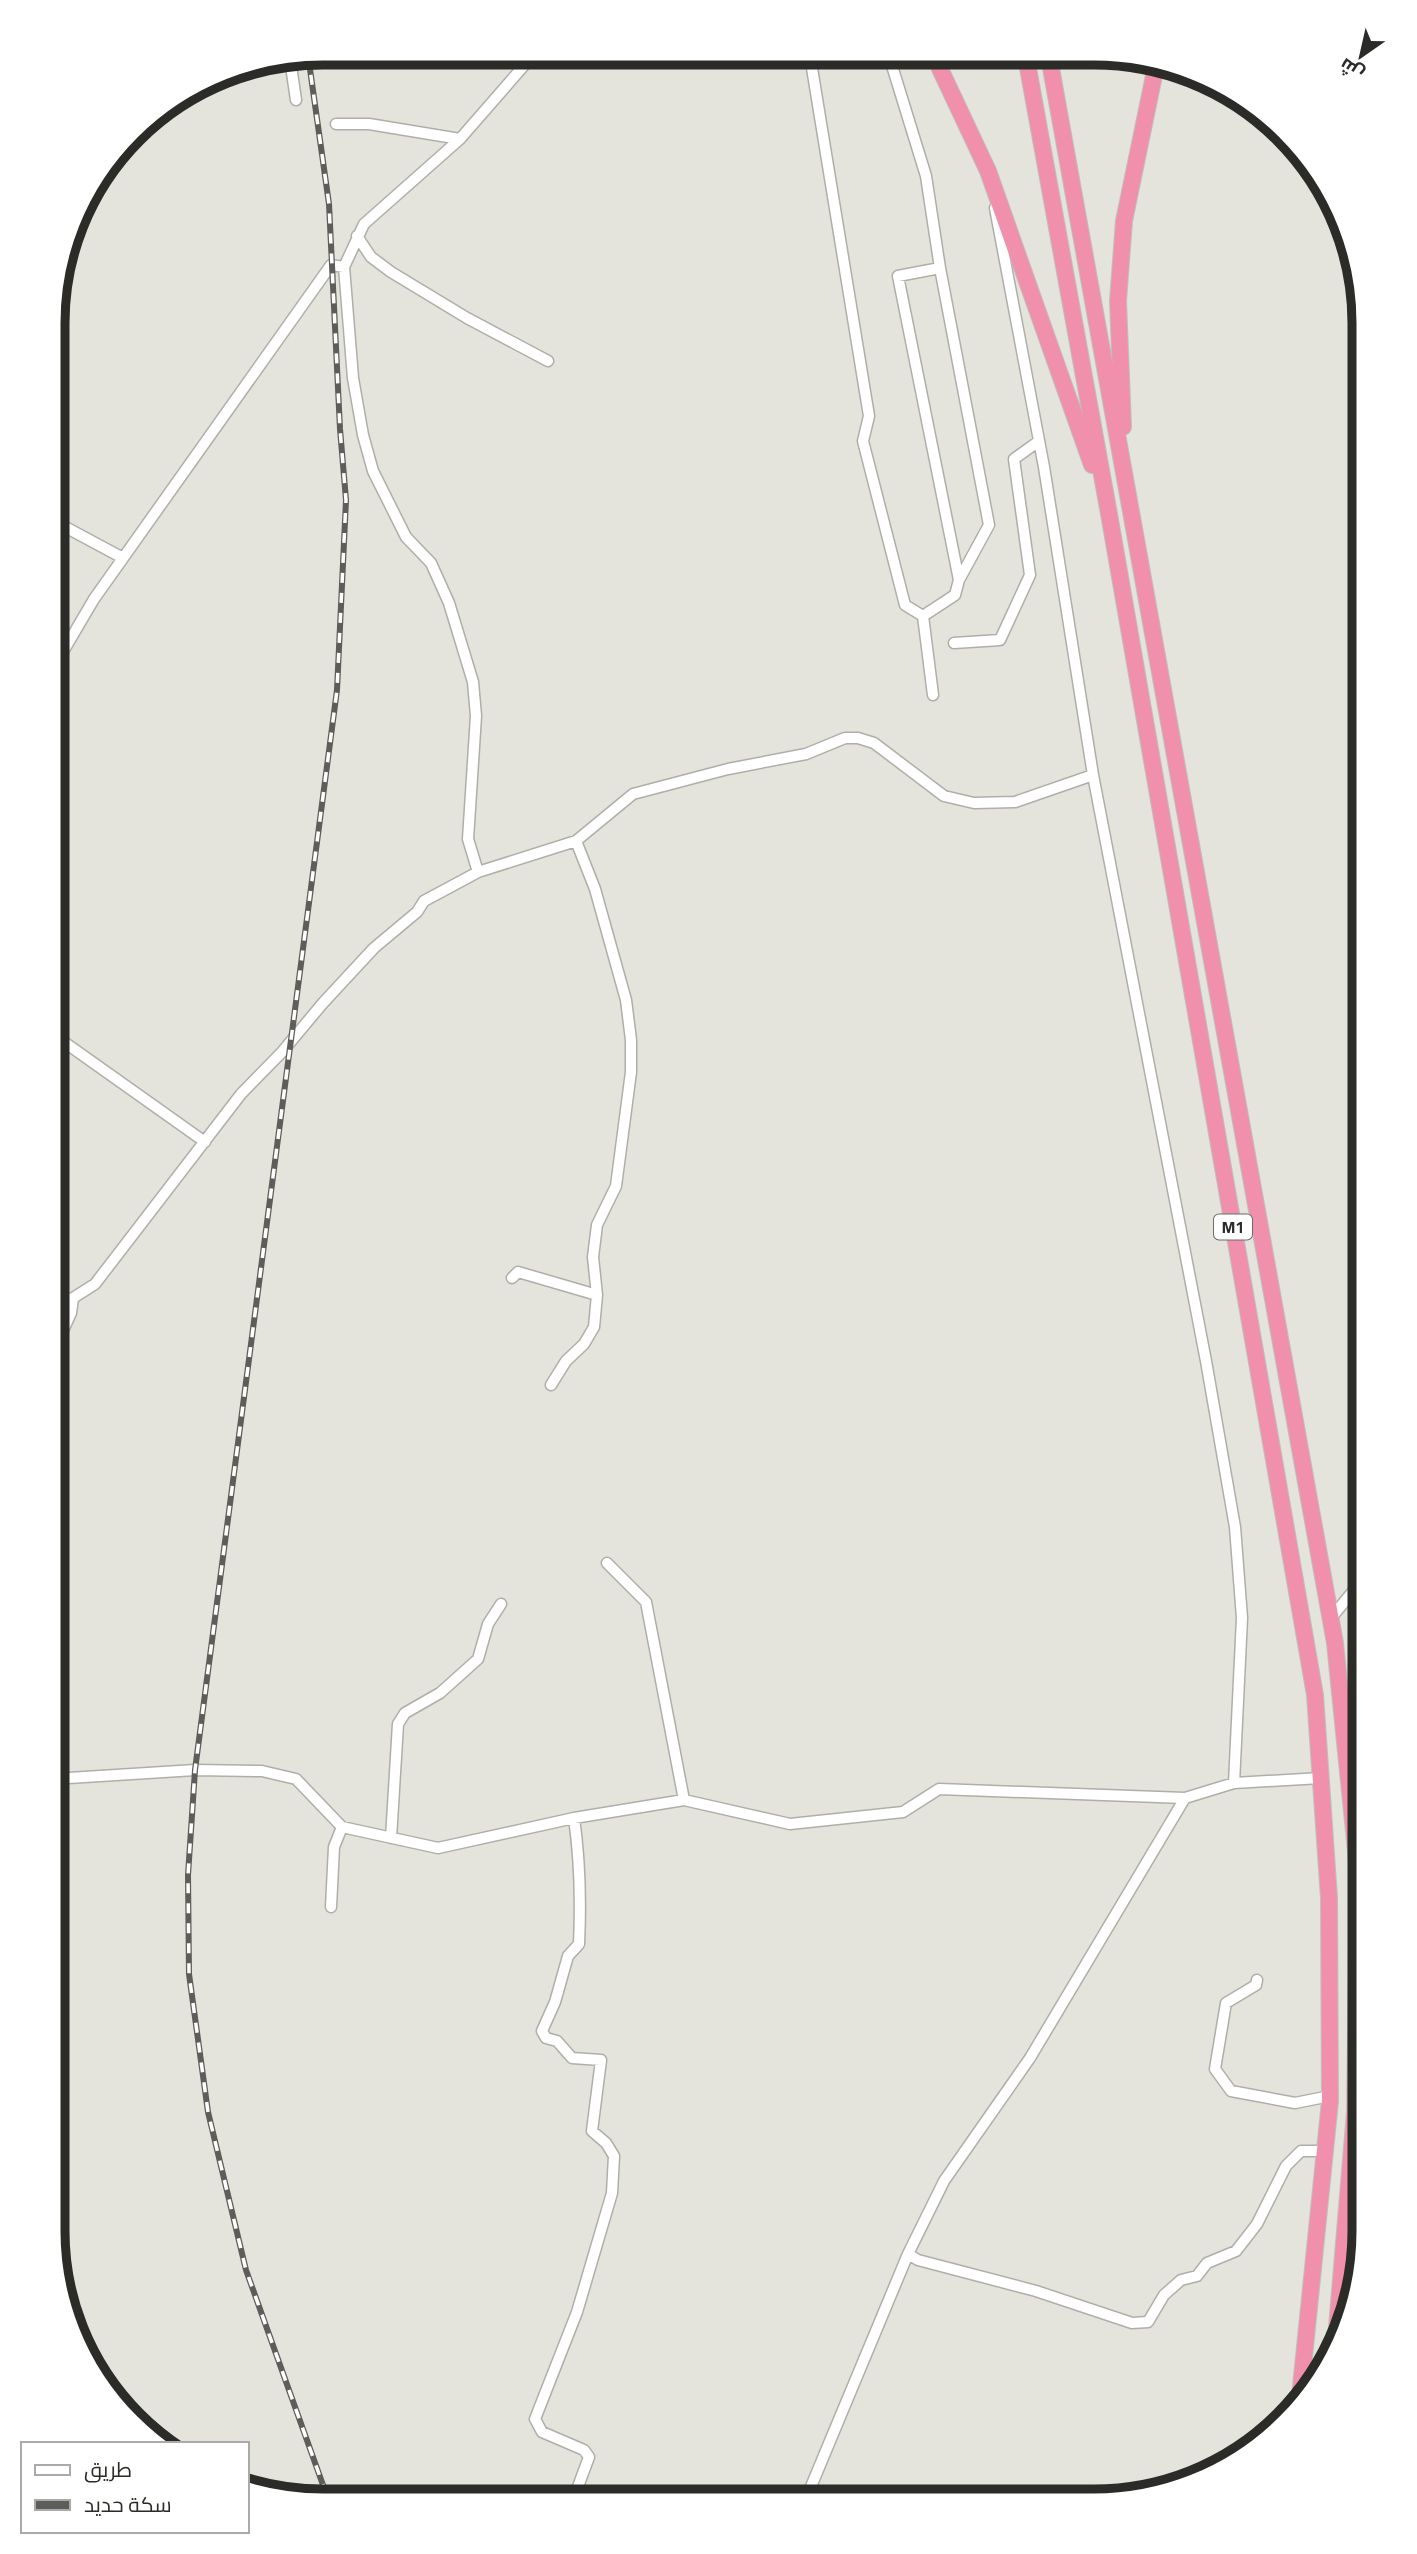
<svg xmlns="http://www.w3.org/2000/svg" width="1417" height="2554" font-family="Georgia,Cairo,serif">
<style>
.lines{fill:none;stroke-linecap:round;stroke-linejoin:round}
.minor-casing{stroke:#b0aea8;stroke-width:13}
.highway-casing{stroke:#bfbfbe;stroke-width:18}
.minor{stroke:#fff;stroke-width:10}
.highway{stroke:#f190ac;stroke-width:16}
.rail-casing{stroke:#5d5d59;stroke-width:6}
.rail{stroke:#fff;stroke-width:3.5;stroke-dasharray:10;stroke-linecap:butt}
.labels{text-anchor:middle;stroke-width:6;stroke-linejoin:round;paint-order:stroke}
.shield{fill:#fff;stroke:#6b6b68;stroke-width:2}
.shield-label{font-size:16px;font-weight:bold;fill:#2b2b28}
.rim{fill:none;stroke:#2b2b28;stroke-width:9}
</style>
<rect width="100%" height="100%" fill="#e4e3dc"/>
<g class="lines">
<g class="minor-casing">
<path id="minor" d="M 810,56 L 869,416 L 863,441 L 905,605 L 923,616
M 889,56 L 926,176 L 940,268 L 989,525 L 959,580 L 955,595 L 923,616 L 933,695
M 290,59 L 296,100
M 336,124 L 369,124 L 460,139
M 995,208 L 1044,467 L 1093,775 L 1206,1361 L 1235,1527 L 1242,1618 L 1234,1783
M 357,236 L 371,257 L 391,272 L 467,318 L 548,361
M 344,267 L 353,378 L 363,435 L 373,471 L 406,537 L 431,563 L 449,603 L 473,682 L 476,716 L 468,839 L 478,872
M 940,268 L 898,276 L 959,580
M 54,521 L 123,558
M 954,643 L 1000,640 L 1030,575 L 1014,459 L 1039,441
M 54,667 L 94,599 L 331,265 L 344,267 L 364,224 L 460,139 L 534,54
M 54,1008 L 59,1011 L 57,1037 L 205,1142
M 512,1278 L 518,1272 L 597,1295
M 54,1302 L 73,1298 L 95,1284 L 241,1094 L 282,1052 L 323,1003 L 374,948 L 417,912 L 424,901 L 478,872 L 576,841 L 633,794 L 728,769 L 806,754 L 845,738 L 858,738 L 874,743 L 944,796 L 974,803 L 1015,802 L 1093,775
M 54,1350 L 71,1313 L 73,1298
M 551,1385 L 566,1361 L 584,1344 L 594,1327 L 597,1295 L 593,1257 L 597,1225 L 616,1186 L 631,1072 L 631,1040 L 626,1000 L 595,889 L 576,841
M 607,1563 L 646,1602 L 684,1800
M 1331,1618 L 1364,1578
M 1348,1775 L 1364,1774
M 53,1779 L 195,1770 L 262,1771 L 296,1779 L 342,1827 L 438,1848 L 574,1818 L 684,1800 L 790,1824 L 903,1812 L 939,1789 L 1185,1798 L 1234,1783 L 1321,1778
M 391,1838 L 398,1724 L 405,1713 L 440,1693 L 478,1659 L 488,1624 L 501,1604
M 331,1907 L 334,1847 L 342,1827
M 1257,1980 L 1256,1985 L 1226,2003 L 1215,2069 L 1231,2091 L 1295,2103 L 1330,2096
M 53,2193 L 59,2192
M 908,2254 L 918,2260 L 1036,2291 L 1132,2323 L 1148,2322 L 1164,2295 L 1181,2280 L 1197,2276 L 1207,2263 L 1236,2251 L 1257,2224 L 1286,2166 L 1301,2151 L 1325,2151
M 573,2500 L 589,2457 L 584,2450 L 542,2432 L 535,2419 L 577,2312 L 612,2193 L 614,2156 L 606,2143 L 592,2131 L 601,2060 L 572,2058 L 557,2041 L 546,2038 L 542,2031 L 555,2002 L 568,1956 L 579,1944 C 581,1901 580,1860 574,1818
M 805,2501 L 908,2254 L 944,2181 L 1030,2058 L 1185,1798"/>
</g>
<g class="highway-casing">
<path id="highway" d="M 934,56 L 988,171 L 1092,465
M 1026,57 L 1109,514 L 1315,1695 L 1329,1898 L 1330,2101 L 1299,2406
M 1049,57 L 1335,1643 L 1358,1871 L 1355,2112 L 1335,2351
M 1123,427 L 1118,301 L 1124,221 L 1157,61"/>
</g>
<use href="#minor" class="minor"/>
<use href="#highway" class="highway"/>
<g class="rail-casing">
<path id="rail" d="M 308,55 L 329,204 L 340,429 L 346,500 L 337,690 L 195,1770 L 188,1875 L 189,1974 L 208,2112 L 246,2270 L 328,2499"/>
</g>
<use href="#rail" class="rail"/>
</g>
<g class="labels">
<rect class="shield" x="1214" y="1214.5" width="38" height="25" rx="5"/>
<g class="shield-label">
<text x="1233" y="1233">M1</text>
</g>
</g>
<path d="M0 0H1417V2554H0ZM323 65H1094A258 258 0 0 1 1352 323V2231A258 258 0 0 1 1094 2489H323A258 258 0 0 1 65 2231V323A258 258 0 0 1 323 65Z" fill="#fff" fill-rule="evenodd"/>
<path class="rim" d="M323 65H1094A258 258 0 0 1 1352 323V2231A258 258 0 0 1 1094 2489H323A258 258 0 0 1 65 2231V323A258 258 0 0 1 323 65Z"/>
<rect x="21" y="2442" width="228" height="91" fill="#ffffff" stroke="#aaaaa9" stroke-width="2"/>
<rect x="35" y="2465" width="35" height="10" fill="#ffffff" stroke="#aaaaa9" stroke-width="2"/>
<text x="84" y="2477" font-size="21" fill="#2b2b28">طريق</text>
<rect x="35" y="2500" width="35" height="10" fill="#5d5d59" stroke="#aaaaa9" stroke-width="2"/>
<text x="84" y="2512" font-size="21" fill="#2b2b28">سكة حديد</text>
<g transform="translate(1361 56) rotate(214)" stroke="#ffffff" stroke-width="5" paint-order="stroke">
<path d="M0-5L12 26L0 18L-12 26Z" fill="#2b2b28"/>
<text y="-10" font-size="19" font-weight="bold" text-anchor="middle" fill="#2b2b28">ش</text>
</g>
</svg>
